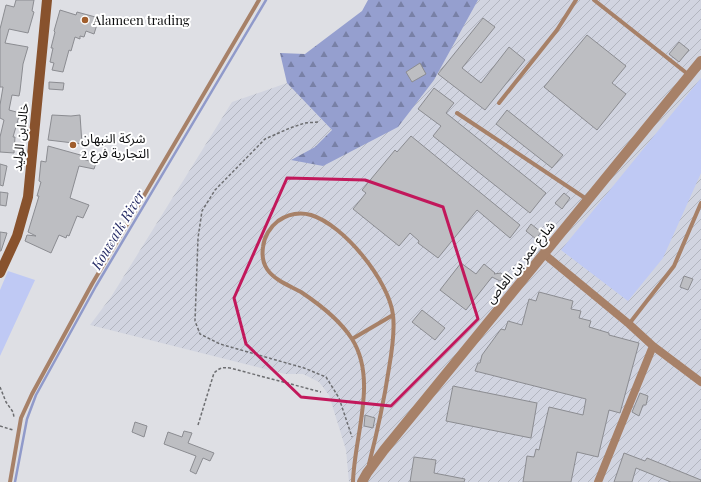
<svg xmlns="http://www.w3.org/2000/svg" width="701" height="482" font-family="'Playfair Display','Noto Sans Arabic',serif">
<style>
.industrial{fill:url(#industrial-furrows)}
.grass{fill:#bfc9f4}
.forest{fill:url(#forest-firs)}
.lines{fill:none;stroke-linecap:round;stroke-linejoin:round}
.stream{stroke:#909aca;stroke-width:2.5}
.building{fill:#bdbec2;stroke:#8b8c91}
.path{stroke:#6d6e71;stroke-width:1.5;stroke-dasharray:3 2;stroke-linecap:butt}
.service{stroke:#a78168;stroke-width:4}
.minor{stroke:#a78168;stroke-width:8}
.tertiary{stroke:#a78168;stroke-width:10}
.secondary{stroke:#88522d;stroke-width:10}
.marked{fill:none;stroke:#c2185b;stroke-width:3;stroke-linejoin:round}
.poi-dot{fill:#a15e2d;stroke:#fff;stroke-width:1.5}
.labels{text-anchor:middle;stroke-width:4;stroke-linejoin:round;paint-order:stroke}
.poi-label{font-size:13px;fill:#0c0d0e;stroke:#fff;text-anchor:start}
.street-label{font-size:13px;fill:#0c0d0e;stroke:#fff}
.water-label{font-size:14px;font-style:italic;fill:#262c66;stroke:#fff}
</style>
<defs>
<pattern id="industrial-furrows" width="10" height="10" patternUnits="userSpaceOnUse"><rect width="10" height="10" fill="#d1d4e0"/><path d="M-1 1l2-2M0 10L10 0M9 11l2-2" fill="none" stroke="#b2b5bf"/></pattern>
<pattern id="forest-firs" width="22" height="20" patternUnits="userSpaceOnUse"><rect width="22" height="20" fill="#959fcf"/><path d="M5 1l3.5 6h-7zM16 11l3.5 6h-7z" fill="#7880a6"/></pattern>
</defs>
<rect width="100%" height="100%" fill="#dedfe4"/>
<path class="industrial" d="M 478,0 L 701,0 L 701,482 L 349,482 L 346,450 L 329,395 L 319,382 L 303,374 L 285,374 L 90,325 L 111,297 L 232,102 L 287,83 L 332,130 L 315,147 L 292,159 L 323,166 L 434,80 Z"/>
<path class="grass" d="M 701,78 L 701,173 L 663,258 L 628,301 L 561,250 Z
M 8,271 L 35,280 L 0,356 L 0,290 Z"/>
<path class="forest" d="M 368,0 L 478,0 L 434,80 L 398,127 L 323,166 L 291,160 L 315,147 L 332,130 L 287,83 L 280,53 L 305,54 L 362,11 Z"/>
<g class="lines">
<path class="stream" d="M 15,482 L 27,419 L 36,395 L 96,286 L 266,0"/>
</g>
<path class="building" d="M 16,0 L 34,0 L 32,11 L 34,12 L 28,33 L 9,29 L 5,43 L 28,47 L 23,64 L 20,91 L 19,96 L 12,95 L 9,110 L 20,113 L 13,137 L 15,137 L 14,153 L 0,152 L 0,137 L 4,120 L 0,118 L 0,105 L 3,87 L 0,87 L 0,29 L 6,5 L 14,7 Z
M 60,10 L 76,15 L 77,12 L 99,18 L 94,34 L 86,31 L 84,37 L 80,36 L 80,39 L 75,37 L 71,51 L 69,50 L 63,72 L 52,70 L 54,63 L 50,62 L 53,48 L 51,48 L 55,32 L 54,31 Z
M 483,18 L 495,27 L 462,68 L 481,83 L 509,47 L 525,60 L 485,110 L 438,74 Z
M 587,35 L 626,66 L 612,83 L 626,94 L 597,130 L 544,87 Z
M 679,42 L 689,50 L 679,62 L 669,54 Z
M 420,63 L 426,74 L 412,82 L 406,72 Z
M 49,82 L 64,83 L 63,90 L 49,89 Z
M 434,88 L 454,103 L 446,113 L 546,193 L 530,213 L 433,136 L 441,126 L 418,109 Z
M 507,110 L 563,155 L 552,168 L 496,124 Z
M 52,115 L 71,116 L 80,115 L 82,144 L 48,140 Z
M 411,136 L 520,225 L 510,238 L 477,210 L 438,258 L 418,243 L 419,241 L 410,233 L 399,246 L 353,209 L 366,193 L 362,190 L 395,150 L 397,152 Z
M 48,146 L 84,156 L 83,159 L 96,163 L 94,169 L 79,166 L 70,198 L 89,205 L 83,218 L 77,216 L 69,236 L 67,235 L 66,238 L 59,235 L 51,253 L 25,241 L 27,235 L 36,236 L 28,232 L 39,196 L 37,196 L 41,182 L 39,181 L 41,161 L 46,162 Z
M 0,164 L 7,166 L 3,186 L 0,185 Z
M 0,192 L 8,193 L 6,206 L 0,205 Z
M 564,193 L 570,198 L 562,209 L 555,203 Z
M 531,224 L 541,232 L 536,239 L 526,231 Z
M 0,232 L 7,233 L 1,251 L 0,251 Z
M 461,263 L 476,274 L 484,264 L 495,273 L 494,274 L 501,273 L 504,277 L 503,279 L 500,281 L 492,277 L 466,310 L 440,290 Z
M 684,276 L 693,279 L 688,290 L 680,287 Z
M 539,292 L 573,301 L 571,309 L 581,311 L 579,318 L 591,321 L 589,327 L 609,333 L 609,335 L 639,343 L 620,413 L 609,410 L 598,457 L 577,452 L 571,482 L 523,482 L 527,456 L 534,457 L 536,449 L 539,450 L 549,407 L 583,415 L 586,399 L 475,371 L 478,363 L 480,363 L 482,355 L 501,329 L 505,330 L 508,321 L 522,325 L 529,299 L 536,301 Z
M 422,310 L 445,328 L 435,340 L 412,322 Z
M 453,386 L 537,403 L 531,438 L 446,421 Z
M 640,393 L 648,396 L 646,405 L 643,405 L 639,416 L 632,412 Z
M 365,415 L 375,418 L 373,428 L 364,426 Z
M 135,422 L 147,426 L 144,437 L 132,432 Z
M 184,431 L 192,433 L 188,443 L 214,453 L 210,461 L 203,458 L 196,474 L 190,471 L 196,456 L 164,444 L 168,432 L 182,437 Z
M 624,453 L 645,461 L 647,458 L 701,480 L 701,482 L 671,482 L 636,468 L 632,482 L 614,482 Z
M 414,457 L 436,460 L 434,473 L 465,479 L 464,482 L 410,482 Z"/>
<g class="lines">
<path class="path" d="M 318,122 L 305,123 L 290,128 L 265,139 L 215,190 L 202,211 L 198,238 L 195,321 L 200,334 L 220,344 L 304,368 L 326,377 L 339,398 L 352,437
M 0,387 L 6,402 L 13,412 L 14,417
M 198,425 L 214,373 C 219,368 223,367 230,368 L 321,392
M 0,426 L 13,430"/>
<path class="service" d="M 594,0 L 689,75
M 499,103 L 557,30 L 576,0
M 457,113 L 588,200
M 629,324 L 674,266 L 701,203
M 352,339 L 393,315
M 10,482 L 21,418 L 32,394 L 92,284 L 259,0
M 353,482 C 354,437 378,380 352,339 C 340,320 319,304 301,292 C 290,286 274,280 267,269 C 263,263 262,254 263,247 C 264,237 270,227 278,221 C 288,214 300,212 311,215 C 344,225 389,281 393,315 C 395,332 392,351 389,368 C 384,401 377,433 369,464"/>
<path class="minor" d="M 544,254 L 629,324 L 653,346 L 701,382
M 598,482 L 653,346"/>
<path class="tertiary" d="M 362,482 L 367,473 L 384,450 L 701,61"/>
<path class="secondary" d="M 0,273 L 17,236 L 28,197 L 47,0"/>
</g>
<path class="marked" d="M 287,178 L 365,180 L 443,207 L 478,319 L 391,406 L 301,397 L 246,344 L 234,298 Z"/>
<g class="poi-dot">
<circle cx="85" cy="20" r="4"/>
<circle cx="73" cy="145" r="4"/>
</g>
<g class="labels">
<g class="poi-label">
<text x="93" y="25">Alameen trading</text>
<text x="81" y="143">شركة النبهان<tspan x="81" dy="15">التجارية فرع 2</tspan></text>
</g>
<g class="street-label">
<text transform="translate(20 137) rotate(-84)" y="5">خالدابن الوليد</text>
<text transform="translate(520 262) rotate(-51)" y="5">شارع عمر بن العاص</text>
</g>
<g class="water-label">
<text transform="translate(118 230) rotate(-59)" y="5">Kouwaik River</text>
</g>
</g>
</svg>
